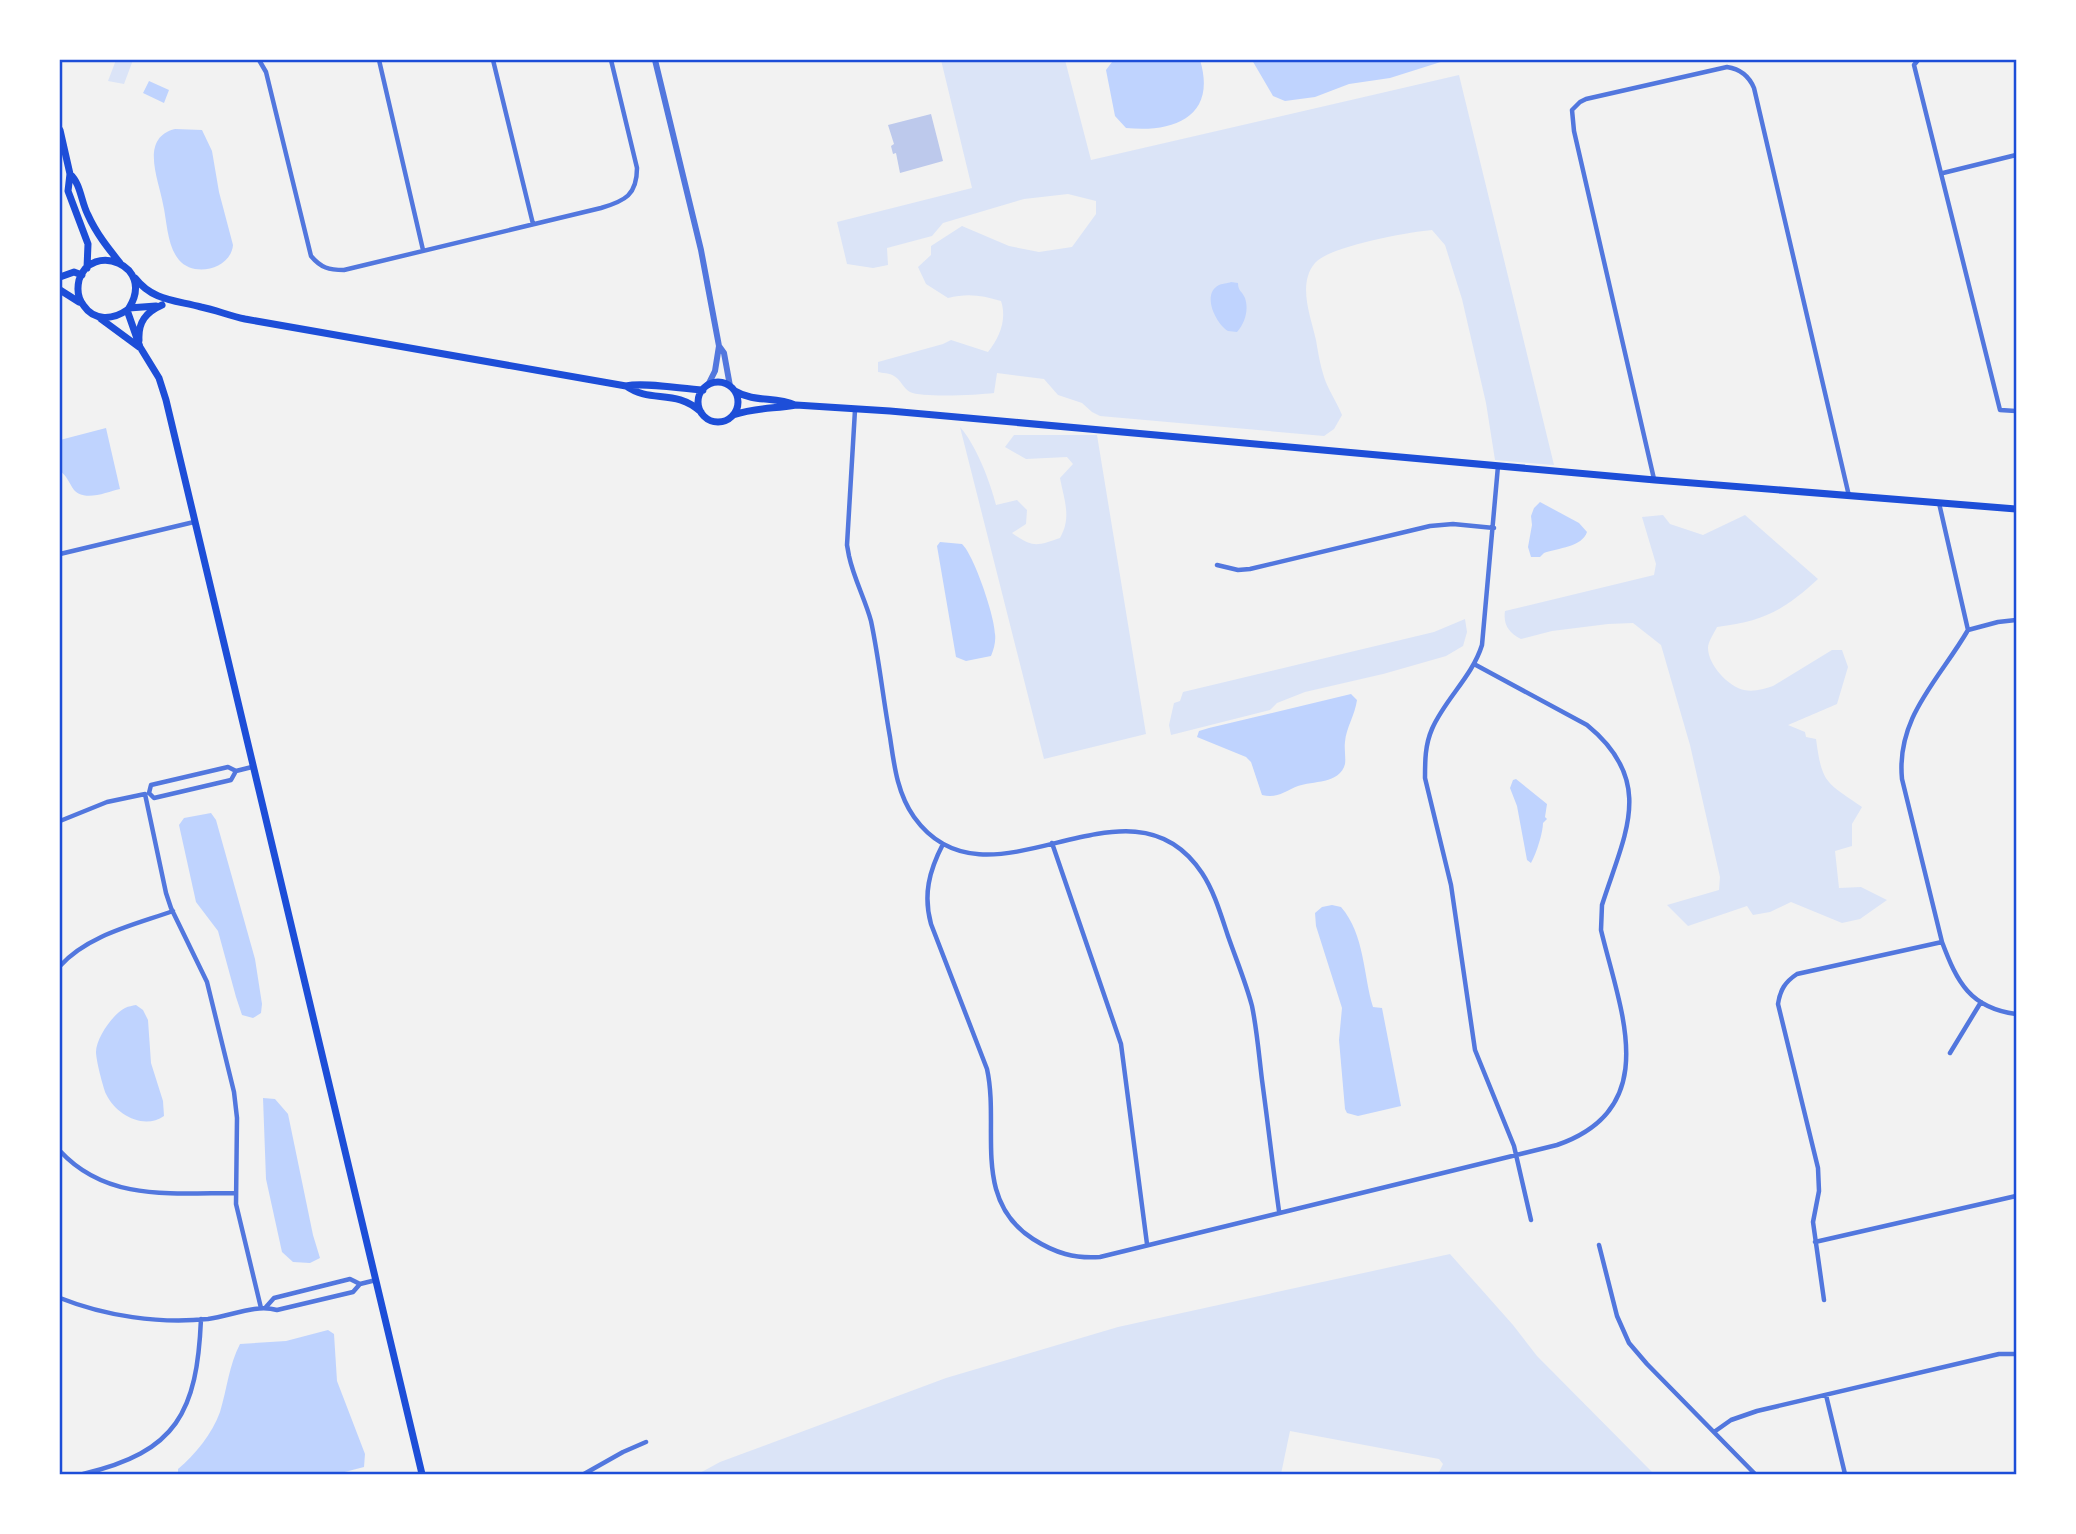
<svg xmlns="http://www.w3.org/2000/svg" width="2076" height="1534" font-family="'PT Sans',sans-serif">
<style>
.green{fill:#dbe4f7}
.water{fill:#bfd3fe}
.building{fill:#bdc9ec}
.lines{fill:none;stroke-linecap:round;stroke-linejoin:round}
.minor{stroke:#5277de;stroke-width:4.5}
.tertiary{stroke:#5277de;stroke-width:6}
.secondary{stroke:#1d4ed8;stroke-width:7}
.neatline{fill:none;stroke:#1d4ed8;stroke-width:2.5}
</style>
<rect width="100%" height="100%" fill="#f2f2f2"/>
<path class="green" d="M 116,60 L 133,60 L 124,84 L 108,81 Z
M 941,60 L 1065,60 L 1091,160 L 1459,75 L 1554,465 L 1495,460 L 1486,403 L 1462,299 L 1445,245 L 1432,230 C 1410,232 1329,246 1315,263 C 1297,284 1311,317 1316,340 C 1318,352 1320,365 1324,377 C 1328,390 1337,402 1342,415 L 1334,429 L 1324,436 L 1100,416 L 1092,412 L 1082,403 L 1058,395 L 1044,379 L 997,373 L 994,393 C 978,395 923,398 910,392 C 904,389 900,379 894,376 C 890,373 882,373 878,372 L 878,362 L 943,344 L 951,340 L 988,352 C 1000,337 1007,319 1001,301 C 982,295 967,293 948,298 L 926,284 L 918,267 L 931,255 L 931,246 L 962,226 L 1009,246 L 1039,252 L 1072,247 L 1096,214 L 1096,201 L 1068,194 L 1024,199 L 943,223 L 932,236 L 887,248 L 888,265 L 873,268 L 847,264 L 837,222 L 972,188 Z
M 960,427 C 976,445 990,481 996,505 L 1017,500 L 1027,510 L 1026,524 L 1012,533 C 1033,548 1037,546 1060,538 C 1072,517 1064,500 1060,478 L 1073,464 L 1067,457 L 1026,459 L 1005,447 L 1014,435 L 1097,435 L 1146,734 L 1044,759 Z
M 1663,515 L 1670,524 L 1703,535 L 1745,515 L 1818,579 C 1783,611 1764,621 1717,627 C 1714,633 1708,642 1708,648 C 1708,665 1729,687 1744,690 C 1754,692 1764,689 1773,686 L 1832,650 L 1842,650 L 1848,667 L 1837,704 L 1788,725 L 1805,732 L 1806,737 L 1816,739 C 1822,784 1826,782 1862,807 L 1852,824 L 1852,846 L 1835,851 L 1839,888 L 1861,887 L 1887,900 L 1860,919 L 1842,923 L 1791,902 L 1770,912 L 1753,915 L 1747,906 L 1688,926 L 1667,905 L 1719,890 L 1720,877 L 1690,745 L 1661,645 L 1633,623 L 1608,624 L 1552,631 L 1521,639 C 1509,633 1503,625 1505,611 L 1654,575 L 1656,564 L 1642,517 Z
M 1465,619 L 1467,632 L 1463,646 L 1446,656 L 1383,674 L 1305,692 L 1277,703 L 1270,710 L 1171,735 L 1169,725 L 1174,703 L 1180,701 L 1183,692 L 1434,632 Z
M 1450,1254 L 1513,1325 L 1537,1356 L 1654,1474 L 1438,1474 L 1443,1464 L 1439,1459 L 1290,1431 L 1281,1474 L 698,1474 L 720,1462 L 946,1378 L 1118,1327 Z"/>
<path class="water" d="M 1124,60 L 1200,60 C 1217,116 1175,133 1126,128 L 1115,116 L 1106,70 L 1112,62 Z
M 1252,60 L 1447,60 L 1390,78 L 1349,84 L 1315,97 L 1285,101 L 1273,96 Z
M 149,81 L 169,90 L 164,103 L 143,93 Z
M 175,129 L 202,130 L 212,151 L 219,192 L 233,245 C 231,269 194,278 179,260 C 167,246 167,221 163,204 C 159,180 139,138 175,129 Z
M 1231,282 L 1238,283 C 1238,291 1242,291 1245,298 C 1249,310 1245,323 1237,332 L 1228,331 C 1216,324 1201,294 1219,285 C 1220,284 1229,283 1231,282 Z
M 106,428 L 120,489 C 107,492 85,502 74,490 C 69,483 67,476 60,471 L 60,440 Z
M 1540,502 L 1579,523 L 1587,532 C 1582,547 1558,548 1544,553 L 1540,557 L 1531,557 L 1528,547 L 1532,525 L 1531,516 L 1534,508 Z
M 940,542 L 962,544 C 974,555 995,617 995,634 C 996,641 994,649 991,656 L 966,661 L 956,657 L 937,546 Z
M 1351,694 L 1357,700 C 1355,715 1346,728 1345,742 C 1344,749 1346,757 1345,764 C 1340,784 1312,781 1298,786 C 1285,791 1277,799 1262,795 L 1251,762 L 1246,757 L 1197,737 L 1199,731 L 1209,728 Z
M 1516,779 L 1547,804 L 1545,817 L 1547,819 L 1543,823 C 1543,832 1537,852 1531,863 L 1527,860 L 1517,806 L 1510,788 L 1513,780 Z
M 211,813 L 216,820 L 255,959 L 262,1004 L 261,1013 L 253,1018 L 242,1015 L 236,997 L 218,931 L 196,902 L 179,825 L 184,818 Z
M 1332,905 L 1341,907 C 1365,935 1363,974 1373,1007 L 1382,1008 L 1401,1106 L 1358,1116 L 1347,1113 L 1345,1109 L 1339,1040 L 1342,1008 L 1316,926 L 1315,913 L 1322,907 Z
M 136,1005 L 143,1010 L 148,1020 L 151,1063 L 163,1101 L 164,1116 C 144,1130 116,1115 106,1094 C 103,1087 96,1060 96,1052 C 96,1038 113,1014 125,1008 C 129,1006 132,1006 136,1005 Z
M 263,1098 L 275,1099 L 288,1114 L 313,1235 L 320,1258 L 310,1263 L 293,1262 L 282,1252 L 266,1179 Z
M 328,1330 L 334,1334 L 337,1381 L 365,1454 L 364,1467 L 337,1474 L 178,1474 L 178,1469 C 195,1455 212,1434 220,1412 C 227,1389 229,1365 240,1344 L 286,1341 Z"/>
<path class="building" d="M 931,114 L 943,161 L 900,173 L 896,153 L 893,154 L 891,146 L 894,144 L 888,125 Z"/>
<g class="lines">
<path class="minor" d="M 259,60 L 266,72 L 311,256 C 321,268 329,270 344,270 L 601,208 C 625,201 637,195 637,168 L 611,60
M 379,60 L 423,250
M 493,60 L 533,224
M 1918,60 L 1914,65 L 2000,410 L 2016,411
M 1943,173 L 2016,155
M 855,410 L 847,545 L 849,556 C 854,579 865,599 871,621 C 879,659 883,698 890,737 C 894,764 897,793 914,817 C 989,922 1128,761 1202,873 C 1214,891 1221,915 1228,936 C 1236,959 1246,983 1252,1006 C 1257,1030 1259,1056 1262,1080 C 1268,1124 1273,1168 1279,1211
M 1498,466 L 1482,645 C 1472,677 1445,699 1432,729 C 1425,745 1425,761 1425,778 L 1451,885 L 1475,1050 L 1514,1146 L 1531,1220
M 1654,479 L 1574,131 L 1572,110 L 1580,102 L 1586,99 L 1727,67 C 1740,69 1749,76 1754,88 L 1849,496
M 1939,503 L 1968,630
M 60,554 L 194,522
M 1217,565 L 1238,570 L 1250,569 L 1430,526 L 1453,524 L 1494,528
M 1968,630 C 1939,680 1896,717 1902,779 L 1942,942 C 1957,982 1970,1008 2016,1014
M 1968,630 L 1998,622 L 2016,620
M 236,771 L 231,780 L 154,798 L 149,793 L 151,785 L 228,767 L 236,771 L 252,767
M 145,794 L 166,893 L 171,908 L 207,982 L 234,1092 L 237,1118 L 236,1204 L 261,1308
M 60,821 L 107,802 L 145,794
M 1052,843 L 1121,1044 L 1147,1244
M 943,844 C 929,871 923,895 931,924 L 987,1069 C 1000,1128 971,1199 1033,1239 C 1055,1253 1075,1259 1100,1257 L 1557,1145 C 1664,1108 1620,1010 1601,930 L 1602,905 C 1624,835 1657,782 1587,725 L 1474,664
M 60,966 C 88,935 134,925 173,911
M 1950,1053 L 1981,1002
M 60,1151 C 107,1202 173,1193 236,1193
M 1815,1242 L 2016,1196
M 1599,1245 L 1617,1316 L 1629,1343 L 1647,1364 L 1755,1474
M 360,1284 L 376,1280
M 60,1298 C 105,1316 159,1324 208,1319 C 231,1316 255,1304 277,1310 L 353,1292 L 360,1284 L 350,1279 L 274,1298 L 266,1307
M 1824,1300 L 1813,1222 L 1819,1191 L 1818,1168 L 1778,1004 C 1780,990 1785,982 1797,974 L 1942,942
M 1826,1395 L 1845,1474
M 1714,1432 L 1731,1420 L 1757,1411 L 1999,1354 L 2016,1354
M 83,1474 C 177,1452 197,1412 201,1319
M 584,1474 L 623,1452 L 646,1442"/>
<path class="tertiary" d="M 655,60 L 701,250 L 719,346 L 724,353 L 730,386
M 708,385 L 715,371 L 719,346"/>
<path class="secondary" d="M 60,130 L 70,174 L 68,191 L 88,244 L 87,268
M 70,174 C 81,184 81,202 88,215 C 96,233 108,248 120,263
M 60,277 L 74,272 L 82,275
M 135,278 C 153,301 175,300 201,307 C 216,310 230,316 245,319 L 626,386 C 651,404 675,388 701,412
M 60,290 L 79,302
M 129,308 C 156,265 91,241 79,280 C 77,289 78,299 84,306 C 94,321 113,320 127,310 L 140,347 L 159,378 L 166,400 L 422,1474
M 129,308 L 156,306
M 101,319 L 139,347
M 139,340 C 138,322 146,312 162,305
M698 402a20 20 0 1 1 40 0a20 20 0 1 1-40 0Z
M 626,386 C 644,382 682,389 703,390
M 735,391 C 755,403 775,396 795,405
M 733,415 C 757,407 773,409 796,405 L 890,411 L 1655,480 L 2016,509"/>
</g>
<rect width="2076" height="1534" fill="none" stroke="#ffffff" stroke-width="122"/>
<rect x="61" y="61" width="1954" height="1412" class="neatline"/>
</svg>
